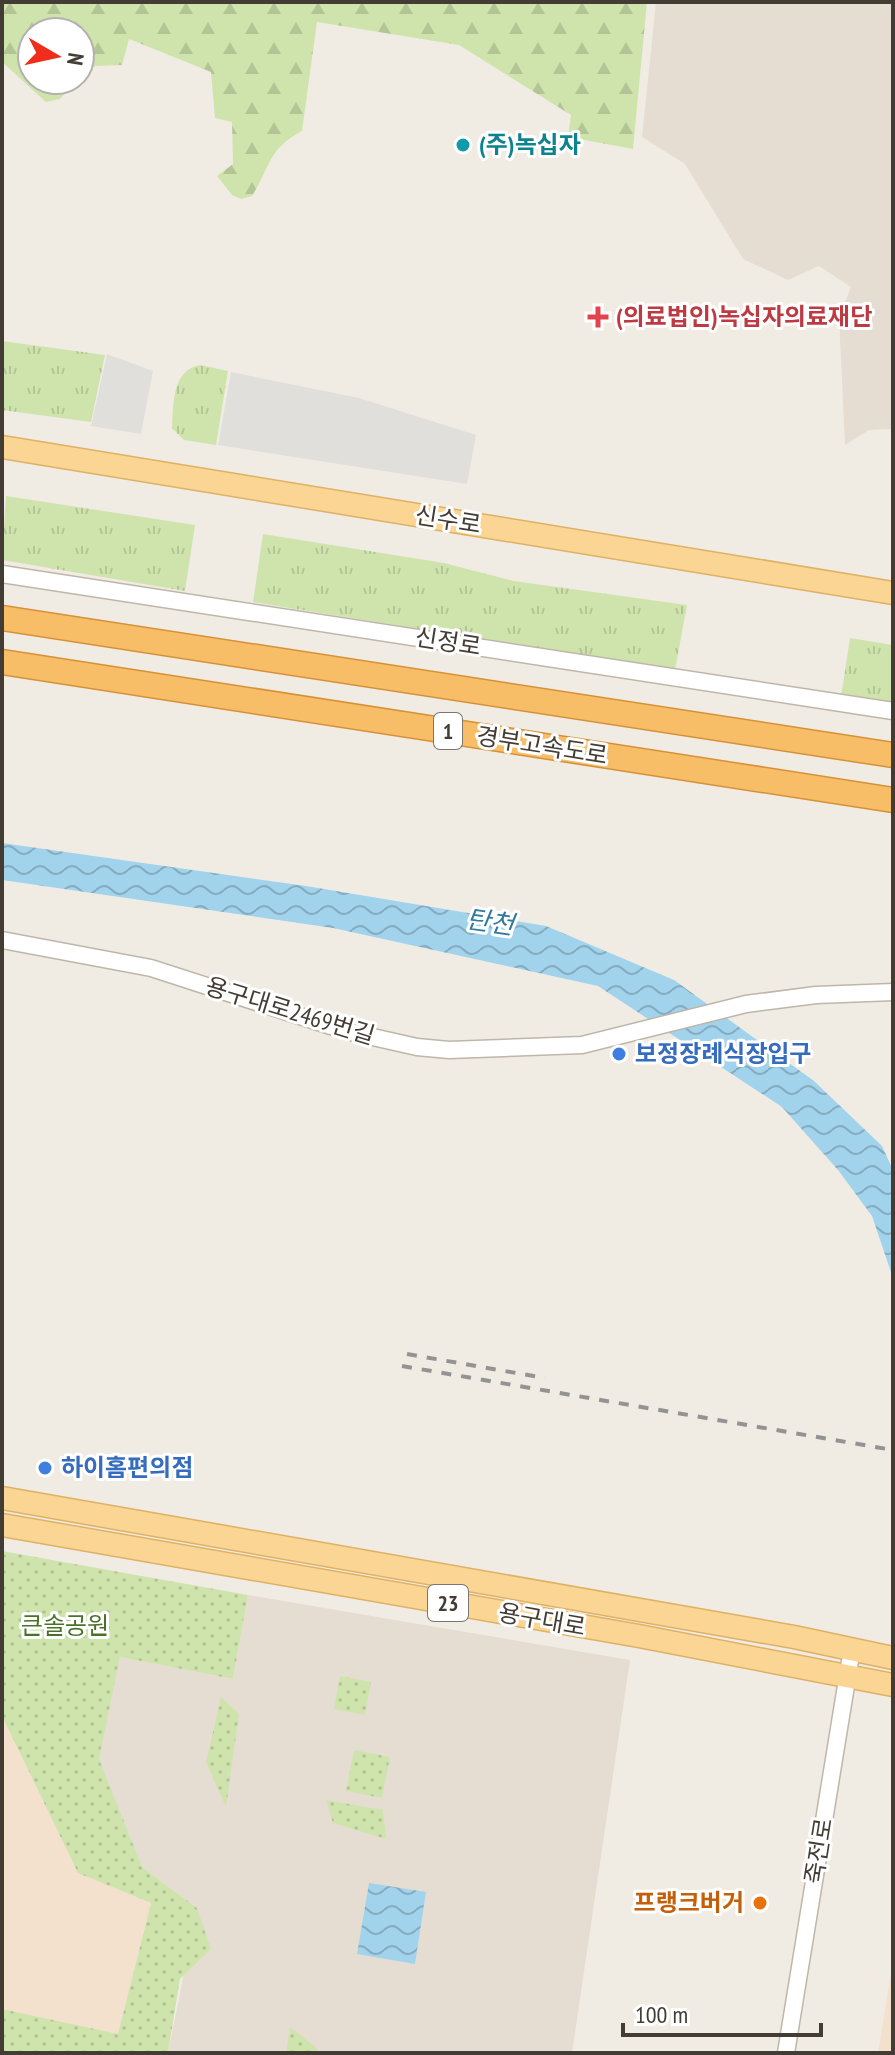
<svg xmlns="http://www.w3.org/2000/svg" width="895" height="2055" font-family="'PT Sans Narrow','Noto Sans KR',sans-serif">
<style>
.residential{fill:#e5ddd1}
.commercial{fill:#f3e1ce}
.grass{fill:url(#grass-tufts)}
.forest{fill:url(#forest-firs)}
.park{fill:url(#park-dots)}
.parking{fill:#e1dfdc}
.water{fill:url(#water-waves)}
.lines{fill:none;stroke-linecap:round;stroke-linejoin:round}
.minor-casing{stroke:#bfb6a9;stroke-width:19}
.major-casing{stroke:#deb164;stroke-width:25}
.highway-casing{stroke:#d69138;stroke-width:27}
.minor{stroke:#fff;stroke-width:16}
.major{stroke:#fad593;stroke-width:22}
.highway{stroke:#f8be67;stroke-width:24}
.rail{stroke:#939393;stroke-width:4;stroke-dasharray:10 10;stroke-linecap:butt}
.culture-dot{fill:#0f9aa8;stroke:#fff;stroke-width:3}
.health-dot{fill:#e0444e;stroke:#fff;stroke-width:3}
.shop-dot{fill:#3f7fe0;stroke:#fff;stroke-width:3}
.food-dot{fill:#e8710a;stroke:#fff;stroke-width:3}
.labels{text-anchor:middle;stroke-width:6;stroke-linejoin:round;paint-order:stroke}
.shield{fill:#fff;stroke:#7b7671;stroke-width:2}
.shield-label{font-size:22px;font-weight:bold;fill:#423c34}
.culture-label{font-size:24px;font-weight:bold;fill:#0d838f;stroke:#fff;text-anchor:start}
.health-label{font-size:24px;font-weight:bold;fill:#be3a42;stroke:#fff;text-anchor:start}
.street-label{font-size:24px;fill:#423c34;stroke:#fff}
.shop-label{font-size:24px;font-weight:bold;fill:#366cbe;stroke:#fff;text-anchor:start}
.park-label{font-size:24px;fill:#4a712a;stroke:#fff}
.food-label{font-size:24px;font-weight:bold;fill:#c56008;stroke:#fff;text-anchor:end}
.water-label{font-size:26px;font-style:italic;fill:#307aa1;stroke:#fff}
</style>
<defs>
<pattern id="grass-tufts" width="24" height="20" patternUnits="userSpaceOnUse" patternTransform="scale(2)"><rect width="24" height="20" fill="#cfe4ad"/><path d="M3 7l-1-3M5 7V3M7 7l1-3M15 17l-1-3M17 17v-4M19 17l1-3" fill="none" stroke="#b3c495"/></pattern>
<pattern id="forest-firs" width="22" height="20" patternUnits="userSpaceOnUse" patternTransform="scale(2)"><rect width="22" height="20" fill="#cfe4ad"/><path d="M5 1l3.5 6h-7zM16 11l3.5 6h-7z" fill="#b3c495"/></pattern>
<pattern id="park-dots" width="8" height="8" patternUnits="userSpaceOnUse" patternTransform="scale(2)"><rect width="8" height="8" fill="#cfe4ad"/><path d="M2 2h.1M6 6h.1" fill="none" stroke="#b3c495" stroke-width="1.8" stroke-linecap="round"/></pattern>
<pattern id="water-waves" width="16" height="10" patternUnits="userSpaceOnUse" patternTransform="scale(2)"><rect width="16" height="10" fill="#a1d3ec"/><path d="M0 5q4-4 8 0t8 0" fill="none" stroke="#85acc0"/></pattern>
</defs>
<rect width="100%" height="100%" fill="#f1ece3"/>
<path class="residential" d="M 656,2 L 893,2 L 893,429 L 869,430 L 845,445 L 839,317 L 851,287 L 819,266 L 788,280 L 743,259 L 685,164 L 642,137 Z
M 248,1595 L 630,1660 L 572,2053 L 168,2053 L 197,1908 L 142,1867 L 98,1759 L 120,1657 L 233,1679 Z"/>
<path class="commercial" d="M 2,1716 L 78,1873 L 151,1903 L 118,2035 L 2,2009 Z
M 893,1961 L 893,2053 L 878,2053 Z"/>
<path class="grass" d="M 2,341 L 105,355 L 91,422 L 2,410 Z
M 201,365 L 228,371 L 216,445 L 184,440 L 172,428 C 173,404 172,369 201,365 Z
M 6,496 L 195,525 L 185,591 L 2,560 Z
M 263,534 L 444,563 L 514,581 L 687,605 L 675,670 L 253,602 Z
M 850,638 L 893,645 L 893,705 L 841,697 Z"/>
<path class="forest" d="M 2,2 L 647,2 L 633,149 L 568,137 L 571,115 L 459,45 L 317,22 L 302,131 C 267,150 271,166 252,196 L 241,199 L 232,195 L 217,176 L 233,164 L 232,122 L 215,118 L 211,72 L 129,39 L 122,65 L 95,66 L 80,77 L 80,32 L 32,32 L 32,80 L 77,80 L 60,99 L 46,102 L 2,62 Z"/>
<path class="park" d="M 2,1551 L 248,1595 L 233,1679 L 120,1657 L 99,1759 L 142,1867 L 197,1908 L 211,1949 L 180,1979 L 168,2053 L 2,2053 L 2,2009 L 118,2034 L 151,1903 L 78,1873 L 2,1716 Z
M 340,1676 L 371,1682 L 365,1715 L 334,1709 Z
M 221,1697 L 239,1714 L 226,1807 L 206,1762 Z
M 354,1750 L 390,1757 L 382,1798 L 346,1791 Z
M 326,1800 L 383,1810 L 386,1839 L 333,1823 Z
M 290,2027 L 318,2049 L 316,2053 L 286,2053 Z"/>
<path class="parking" d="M 107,354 L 153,371 L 141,434 L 91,426 Z
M 231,372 L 359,398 L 476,435 L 467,484 L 218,445 Z"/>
<path class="water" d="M 2,843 L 306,886 L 546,926 L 674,980 L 814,1081 L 882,1146 L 893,1170 L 893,1278 L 872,1216 L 838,1170 L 782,1107 L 598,986 L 333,928 L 2,880 Z
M 369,1883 L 426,1892 L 415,1964 L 357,1954 Z"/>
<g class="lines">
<g class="minor-casing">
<path id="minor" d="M 2,574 L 893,711
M 2,940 L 151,968 L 346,1031 L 417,1047 L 449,1050 L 582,1045 L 746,1004 L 816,995 L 893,992
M 786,2053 L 852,1649"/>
</g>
<g class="major-casing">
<path id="major" d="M 2,447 L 893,593
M 2,1498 L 794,1637 L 893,1658
M 2,1525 L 639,1636 L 893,1685"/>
</g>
<g class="highway-casing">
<path id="highway" d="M 2,618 L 893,755
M 2,662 L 893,800"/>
</g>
<use href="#minor" class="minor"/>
<use href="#major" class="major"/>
<use href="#highway" class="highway"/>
<path class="rail" d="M 407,1354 L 545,1378
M 402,1366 L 893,1450"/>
</g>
<circle class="culture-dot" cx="463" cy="145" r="8"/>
<path class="health-dot" d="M594 305h8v8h8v8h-8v8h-8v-8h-8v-8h8z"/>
<g class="shop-dot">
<circle cx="619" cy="1054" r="8"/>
<circle cx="45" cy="1468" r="8"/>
</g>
<circle class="food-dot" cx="760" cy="1903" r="8"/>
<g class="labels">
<g class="shield">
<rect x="434" y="713" width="28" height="36" rx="6"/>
<rect x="428" y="1585" width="40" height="36" rx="6"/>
</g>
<g class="shield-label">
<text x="448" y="739">1</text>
<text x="448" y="1611">23</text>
</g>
<g class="culture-label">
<text x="479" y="153">(주)녹십자</text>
</g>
<g class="health-label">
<text x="616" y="325">(의료법인)녹십자의료재단</text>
</g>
<g class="street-label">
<text transform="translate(448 520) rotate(9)" y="8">신수로</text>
<text transform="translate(448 642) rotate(9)" y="8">신정로</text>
<text transform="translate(542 746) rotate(9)" y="8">경부고속도로</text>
<text transform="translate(290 1011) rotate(17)" y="8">용구대로2469번길</text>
<text transform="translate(542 1620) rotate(10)" y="8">용구대로</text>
<text transform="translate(819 1851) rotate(-81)" y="8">죽전로</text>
</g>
<g class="shop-label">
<text x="635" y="1062">보정장례식장입구</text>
<text x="61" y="1476">하이홈편의점</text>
</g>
<g class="park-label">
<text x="65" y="1634">큰솔공원</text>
</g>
<g class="food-label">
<text x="744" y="1911">프랭크버거</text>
</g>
<g class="water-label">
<text transform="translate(490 922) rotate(8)" y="9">탄천</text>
</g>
</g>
<rect width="895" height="2055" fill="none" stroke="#423c34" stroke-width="8"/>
<g transform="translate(56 56) rotate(99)"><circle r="38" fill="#ffffff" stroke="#b3b1ae" stroke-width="2"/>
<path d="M0-6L14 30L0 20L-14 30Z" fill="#f12c1a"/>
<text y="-12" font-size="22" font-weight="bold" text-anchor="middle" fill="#423c34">N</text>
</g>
<path d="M623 2023v12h198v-12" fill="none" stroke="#423c34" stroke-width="4"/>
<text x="635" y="2023" font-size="24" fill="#423c34" stroke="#ffffff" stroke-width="6" paint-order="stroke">100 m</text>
</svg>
